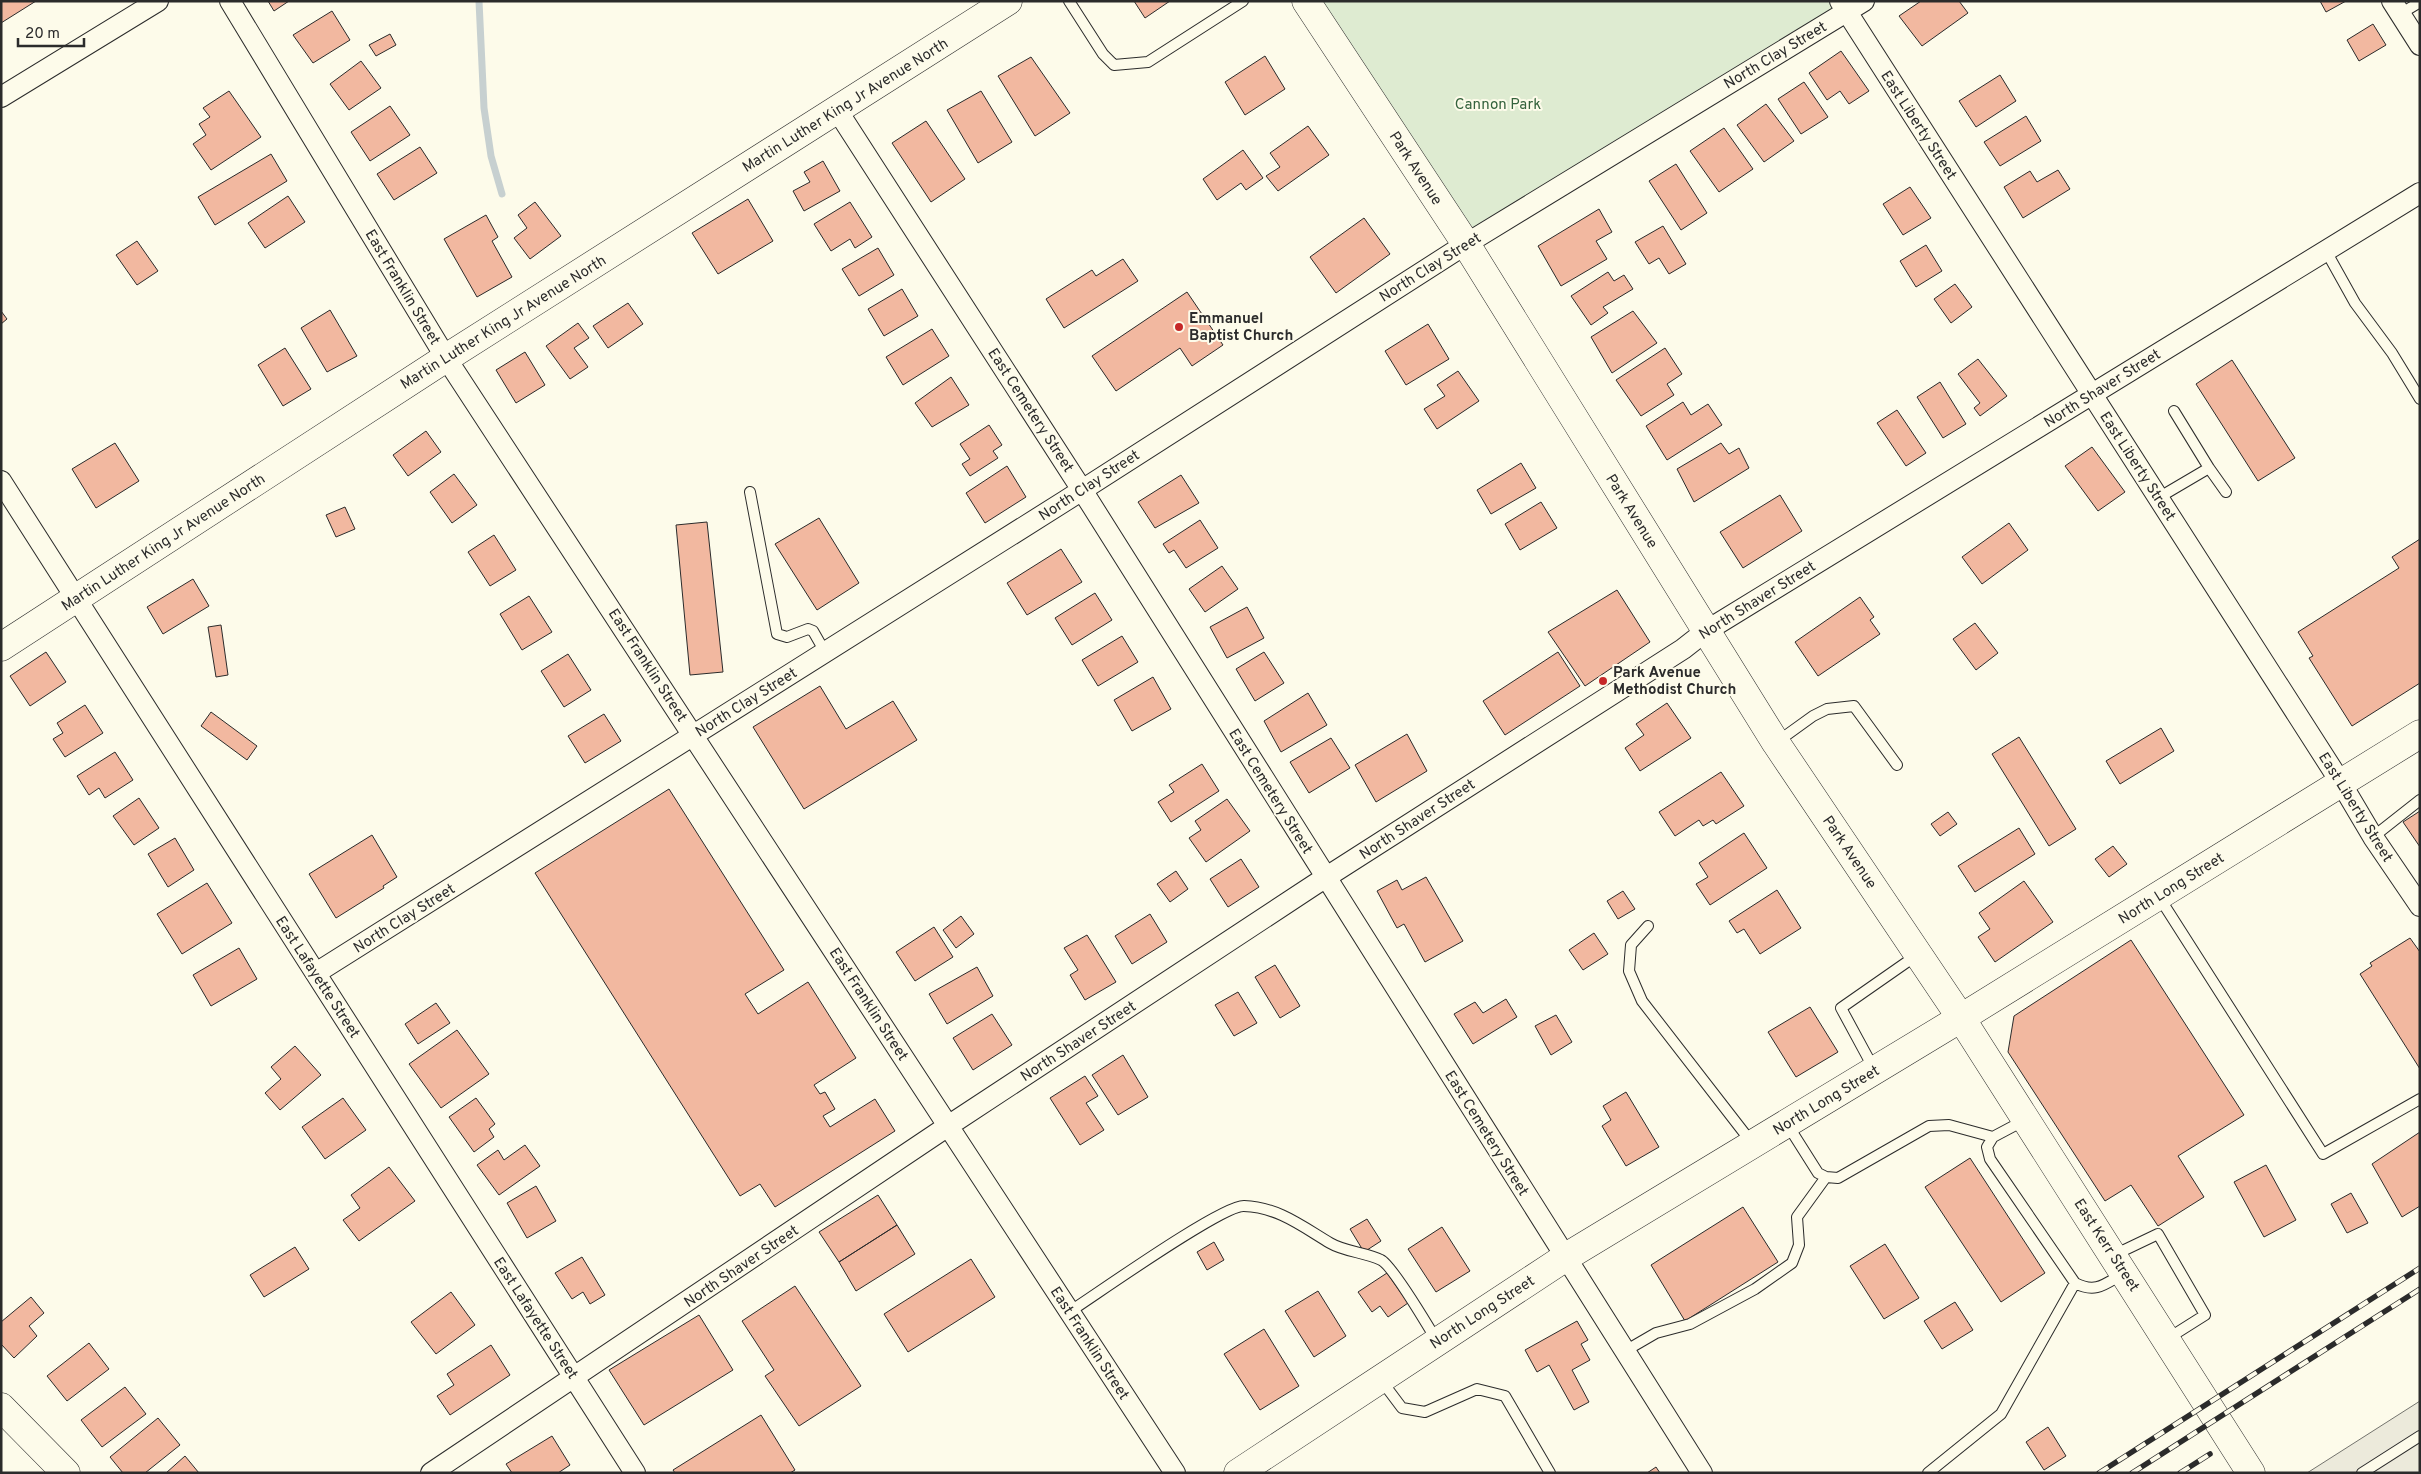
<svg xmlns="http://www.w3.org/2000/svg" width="2421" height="1474" font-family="Overpass,sans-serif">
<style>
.green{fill:#deebd1;stroke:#74746e}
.parking{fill:#eceadb;stroke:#74746e}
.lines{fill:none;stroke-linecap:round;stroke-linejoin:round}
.stream{stroke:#c7d0d0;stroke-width:7}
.building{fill:#f2b8a0;stroke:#2b2b2b}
.lane-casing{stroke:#2b2b2b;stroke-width:12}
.street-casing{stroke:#2b2b2b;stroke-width:22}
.secondary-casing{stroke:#2b2b2b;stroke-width:29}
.lane{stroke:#fdfbea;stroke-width:10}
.street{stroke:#fdfbea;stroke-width:20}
.secondary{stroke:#fdfbea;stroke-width:28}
.rail-casing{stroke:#2b2b2b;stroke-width:5.5}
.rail{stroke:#fdfbea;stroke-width:4;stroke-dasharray:11;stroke-linecap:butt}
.poi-dot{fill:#c62828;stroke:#fdfbea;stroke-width:2}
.labels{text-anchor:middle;stroke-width:4;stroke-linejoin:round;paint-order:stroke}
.street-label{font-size:15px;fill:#2b2b2b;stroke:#fdfbea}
.park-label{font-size:15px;fill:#34623c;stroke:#fdfbea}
.poi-label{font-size:15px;font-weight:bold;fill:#2b2b2b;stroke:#fdfbea;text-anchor:start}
</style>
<rect width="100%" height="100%" fill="#fdfbea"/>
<path class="green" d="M 1306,1 L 1840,1 L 1847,12 L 1466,244 Z"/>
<path class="parking" d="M 2420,1401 L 2420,1473 L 2307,1473 Z"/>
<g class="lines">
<path class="stream" d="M 479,1 L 484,108 L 491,156 L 502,194"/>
</g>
<path class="building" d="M 1,1 L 36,1 L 1,23 Z
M 268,1 L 289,1 L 274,11 Z
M 1134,1 L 1170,1 L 1145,18 Z
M 1921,1 L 1959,1 L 1968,13 L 1922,46 L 1899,16 Z
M 2320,1 L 2346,1 L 2326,12 Z
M 332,11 L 350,40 L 313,63 L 293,35 Z
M 2373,24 L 2386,45 L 2359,61 L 2347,40 Z
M 390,34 L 396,45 L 376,56 L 369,45 Z
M 1841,51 L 1869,91 L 1849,104 L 1840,91 L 1827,100 L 1809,73 Z
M 1265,56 L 1285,89 L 1245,115 L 1225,82 Z
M 1031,57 L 1070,113 L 1035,136 L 998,76 Z
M 361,61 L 381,88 L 349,110 L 330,84 Z
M 2000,75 L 2016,101 L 1976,127 L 1959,101 Z
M 1804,82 L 1828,117 L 1801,134 L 1778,99 Z
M 229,91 L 261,137 L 211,170 L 193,144 L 206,135 L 199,124 L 210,117 L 203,108 Z
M 981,91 L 1012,142 L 978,163 L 947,110 Z
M 1766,104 L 1794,141 L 1764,162 L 1737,125 Z
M 390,106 L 410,135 L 370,161 L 351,132 Z
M 2026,116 L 2041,141 L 2000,166 L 1984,142 Z
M 926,121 L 965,179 L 931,202 L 892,143 Z
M 1308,126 L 1329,155 L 1278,191 L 1266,176 L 1280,167 L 1270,153 Z
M 1724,128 L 1753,169 L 1719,192 L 1690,151 Z
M 420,147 L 437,173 L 394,200 L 377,174 Z
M 1243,150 L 1263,178 L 1246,190 L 1241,183 L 1217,200 L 1203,179 Z
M 271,154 L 287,181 L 215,225 L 198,197 Z
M 823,161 L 840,191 L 804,211 L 793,191 L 810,182 L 804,172 Z
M 1676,164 L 1707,213 L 1681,230 L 1649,181 Z
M 2058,170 L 2070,189 L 2023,218 L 2004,187 L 2030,171 L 2037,182 Z
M 1910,187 L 1931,218 L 1903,235 L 1883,204 Z
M 288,196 L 305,222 L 265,248 L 248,223 Z
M 748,199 L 773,241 L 718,274 L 692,233 Z
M 535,202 L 561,236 L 530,259 L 514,238 L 527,228 L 518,215 Z
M 850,202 L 872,237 L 855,248 L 850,239 L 831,251 L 814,224 Z
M 1599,209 L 1612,232 L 1596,241 L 1607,259 L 1561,286 L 1538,246 Z
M 486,215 L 498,237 L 492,241 L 512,277 L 477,297 L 444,239 Z
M 1364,218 L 1390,254 L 1336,293 L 1310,257 Z
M 1663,226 L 1686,264 L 1669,274 L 1659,258 L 1649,264 L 1635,242 Z
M 137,241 L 158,271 L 137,285 L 116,255 Z
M 1926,245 L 1942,271 L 1916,287 L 1900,261 Z
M 878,248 L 894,275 L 859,296 L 842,269 Z
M 1123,259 L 1138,281 L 1064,328 L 1046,299 L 1092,270 L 1096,276 Z
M 1608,272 L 1614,281 L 1624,275 L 1633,289 L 1603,307 L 1608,313 L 1591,325 L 1571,296 Z
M 1955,284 L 1972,307 L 1951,323 L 1934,299 Z
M 902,289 L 918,316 L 884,336 L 868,309 Z
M 1187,292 L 1223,345 L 1192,366 L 1180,348 L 1116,391 L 1092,356 Z
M 628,303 L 643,324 L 608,348 L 593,326 Z
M 330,310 L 357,356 L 327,372 L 301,328 Z
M 1,311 L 7,319 L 1,324 Z
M 1633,311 L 1657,343 L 1612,373 L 1591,337 Z
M 578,323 L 589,338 L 574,348 L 588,367 L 570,379 L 546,346 Z
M 1428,324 L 1449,359 L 1406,385 L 1385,351 Z
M 932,329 L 949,356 L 903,385 L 886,357 Z
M 285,348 L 311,389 L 283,406 L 258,365 Z
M 1665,348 L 1682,374 L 1667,384 L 1674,395 L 1641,416 L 1616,380 Z
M 525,352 L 545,385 L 516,403 L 496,370 Z
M 1978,359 L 2007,396 L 1980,416 L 1974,408 L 1980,403 L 1958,374 Z
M 2232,360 L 2295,458 L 2258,481 L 2196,384 Z
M 1458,371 L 1479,401 L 1437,429 L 1424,409 L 1445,396 L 1437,385 Z
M 951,377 L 969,405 L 932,427 L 915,403 Z
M 1940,382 L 1966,424 L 1943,438 L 1917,397 Z
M 1683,402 L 1691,415 L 1708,404 L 1722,425 L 1667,460 L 1646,426 Z
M 1897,410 L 1926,453 L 1906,466 L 1877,423 Z
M 989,425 L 1002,445 L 993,451 L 998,458 L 970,476 L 962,464 L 970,459 L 960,444 Z
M 426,431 L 441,452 L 408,476 L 393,455 Z
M 115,443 L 139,481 L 96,508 L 72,469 Z
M 1721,443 L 1729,454 L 1739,448 L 1749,468 L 1694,502 L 1677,469 Z
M 2092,447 L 2125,492 L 2098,511 L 2065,466 Z
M 1521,463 L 1536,488 L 1491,514 L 1477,490 Z
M 1007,466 L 1026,497 L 985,523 L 966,493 Z
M 454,474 L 477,505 L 452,523 L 430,492 Z
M 1181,475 L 1199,503 L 1155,528 L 1138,502 Z
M 1780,495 L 1802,531 L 1743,568 L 1720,532 Z
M 1541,502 L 1557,528 L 1520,550 L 1505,524 Z
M 345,507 L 355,529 L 336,537 L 326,515 Z
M 819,518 L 859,583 L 817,610 L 775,544 Z
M 1200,520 L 1218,548 L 1186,568 L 1174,550 L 1169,553 L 1163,544 Z
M 707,522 L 723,672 L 690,675 L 676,525 Z
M 2009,523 L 2028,550 L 1982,584 L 1962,557 Z
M 494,535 L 516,570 L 490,586 L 468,552 Z
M 2420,539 L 2420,683 L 2352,726 L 2309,658 L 2313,656 L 2298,632 L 2399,568 L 2392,557 Z
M 1061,549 L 1082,582 L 1027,615 L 1007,583 Z
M 1222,566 L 1238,589 L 1205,612 L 1189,589 Z
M 193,579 L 209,606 L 163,634 L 147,607 Z
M 1617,590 L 1650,642 L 1585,686 L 1548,632 Z
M 1095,593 L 1112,620 L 1072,645 L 1055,618 Z
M 529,596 L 552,632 L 522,650 L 500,614 Z
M 1860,597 L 1874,617 L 1870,620 L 1880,634 L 1818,676 L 1795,642 Z
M 1247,607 L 1264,638 L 1227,658 L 1210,627 Z
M 1975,623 L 1998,653 L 1976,670 L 1953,639 Z
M 221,625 L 228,675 L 216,677 L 208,627 Z
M 1122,636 L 1138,662 L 1098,686 L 1082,660 Z
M 46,652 L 66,682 L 30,706 L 10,676 Z
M 1264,652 L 1284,683 L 1255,701 L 1236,669 Z
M 1558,652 L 1580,686 L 1505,735 L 1483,701 Z
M 568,654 L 591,690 L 564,707 L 541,671 Z
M 1153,677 L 1171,709 L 1132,731 L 1114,700 Z
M 820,686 L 846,729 L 893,701 L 917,740 L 804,809 L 753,727 Z
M 1308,693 L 1327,725 L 1281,752 L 1264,721 Z
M 1667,703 L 1691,738 L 1640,771 L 1625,748 L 1644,735 L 1636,724 Z
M 85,705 L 103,733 L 65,757 L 53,739 L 63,733 L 57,723 Z
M 211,712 L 257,746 L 247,760 L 201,726 Z
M 604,714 L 621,741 L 585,763 L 568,736 Z
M 2161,728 L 2174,751 L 2120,784 L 2106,761 Z
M 1407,734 L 1427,771 L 1376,802 L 1355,765 Z
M 2019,737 L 2076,829 L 2049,846 L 1992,754 Z
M 1331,738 L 1350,768 L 1309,793 L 1290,762 Z
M 115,752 L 133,780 L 105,798 L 99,788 L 89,795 L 77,776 Z
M 1202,764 L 1219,791 L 1171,822 L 1158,802 L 1174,792 L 1169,785 Z
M 1721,772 L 1744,806 L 1716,824 L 1713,820 L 1703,826 L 1699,820 L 1675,836 L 1659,812 Z
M 669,789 L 784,970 L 745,994 L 758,1014 L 808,982 L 856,1058 L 814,1085 L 820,1094 L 825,1092 L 835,1109 L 823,1116 L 830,1127 L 875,1099 L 895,1131 L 775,1207 L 760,1184 L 740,1196 L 535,873 Z
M 139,798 L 159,828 L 134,845 L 113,816 Z
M 1227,799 L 1250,831 L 1206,862 L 1189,838 L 1201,830 L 1195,821 Z
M 2420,811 L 2420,847 L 2403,822 Z
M 1948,812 L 1957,824 L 1940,836 L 1931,824 Z
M 2019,828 L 2035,854 L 1975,892 L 1958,866 Z
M 1744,833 L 1767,868 L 1710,905 L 1696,884 L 1708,877 L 1699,863 Z
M 372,835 L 397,877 L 383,886 L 384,888 L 336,918 L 309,874 Z
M 175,838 L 194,870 L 168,887 L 148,854 Z
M 2113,846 L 2127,864 L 2109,877 L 2095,859 Z
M 1241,859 L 1259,887 L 1228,907 L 1210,879 Z
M 1176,871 L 1188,889 L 1170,902 L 1157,884 Z
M 1426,877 L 1463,941 L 1425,962 L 1404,924 L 1397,928 L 1377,891 L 1397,880 L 1402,890 Z
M 2024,881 L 2053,922 L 1995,962 L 1978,937 L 1990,929 L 1979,913 Z
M 207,883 L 232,923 L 182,954 L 157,914 Z
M 1777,890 L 1801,928 L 1760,954 L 1744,929 L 1737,933 L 1729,921 Z
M 1623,891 L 1635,909 L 1618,919 L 1607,901 Z
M 1150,914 L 1167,942 L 1132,964 L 1115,936 Z
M 961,916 L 974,934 L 956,948 L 943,930 Z
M 934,927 L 953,957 L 915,981 L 896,952 Z
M 1594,933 L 1608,954 L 1583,970 L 1569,950 Z
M 1087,935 L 1116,982 L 1085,1000 L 1070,975 L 1078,970 L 1064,948 Z
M 2410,938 L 2420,952 L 2420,1069 L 2360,974 L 2372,966 L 2370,963 Z
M 2131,940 L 2244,1115 L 2178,1156 L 2204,1197 L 2158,1226 L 2131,1185 L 2105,1201 L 2008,1052 L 2014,1016 Z
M 239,948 L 257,979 L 211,1006 L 193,975 Z
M 1275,965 L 1300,1006 L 1280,1018 L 1255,977 Z
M 977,967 L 993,996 L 947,1024 L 929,994 Z
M 1238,992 L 1257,1023 L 1234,1036 L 1215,1005 Z
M 1506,999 L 1517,1017 L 1473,1044 L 1454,1014 L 1475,1002 L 1483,1013 Z
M 436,1003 L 450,1023 L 418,1044 L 405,1024 Z
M 1810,1007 L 1838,1052 L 1796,1077 L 1768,1032 Z
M 992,1014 L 1012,1045 L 973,1070 L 953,1038 Z
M 1556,1015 L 1572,1042 L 1551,1055 L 1535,1026 Z
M 457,1030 L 489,1074 L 441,1108 L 409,1064 Z
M 295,1046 L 321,1075 L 280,1110 L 265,1093 L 281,1079 L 271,1067 Z
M 1123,1055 L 1148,1097 L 1118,1115 L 1092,1075 Z
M 1085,1076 L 1098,1096 L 1086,1103 L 1104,1130 L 1080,1145 L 1050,1098 Z
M 1626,1092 L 1659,1147 L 1626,1166 L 1602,1126 L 1611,1120 L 1603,1106 Z
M 343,1098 L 366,1130 L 325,1159 L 302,1127 Z
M 476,1098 L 495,1124 L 489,1129 L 494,1137 L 474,1152 L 449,1117 Z
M 2420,1132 L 2420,1206 L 2402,1217 L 2372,1164 Z
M 525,1145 L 540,1166 L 499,1195 L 477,1165 L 498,1150 L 504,1160 Z
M 1970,1158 L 2045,1273 L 2001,1302 L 1925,1187 Z
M 2266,1165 L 2296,1220 L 2264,1237 L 2234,1182 Z
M 389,1167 L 415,1201 L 359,1241 L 343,1220 L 360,1208 L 351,1195 Z
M 536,1186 L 556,1221 L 527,1238 L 507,1203 Z
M 2351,1193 L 2368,1223 L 2347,1233 L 2331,1204 Z
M 878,1195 L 897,1225 L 839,1262 L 819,1232 Z
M 1743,1207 L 1778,1262 L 1685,1321 L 1651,1265 Z
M 1367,1219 L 1381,1241 L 1364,1252 L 1350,1229 Z
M 897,1225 L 915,1254 L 856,1291 L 839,1262 Z
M 1442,1227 L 1470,1271 L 1436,1292 L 1408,1249 Z
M 1214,1242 L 1224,1260 L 1207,1270 L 1197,1252 Z
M 1885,1244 L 1919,1298 L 1884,1319 L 1850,1266 Z
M 295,1247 L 309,1269 L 264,1297 L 250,1275 Z
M 582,1257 L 605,1295 L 590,1304 L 583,1292 L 572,1299 L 555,1273 Z
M 971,1259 L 995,1297 L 908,1352 L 884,1314 Z
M 1387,1273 L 1408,1303 L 1388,1317 L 1380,1306 L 1372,1312 L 1358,1292 Z
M 795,1286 L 861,1386 L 799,1426 L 765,1376 L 774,1370 L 742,1321 Z
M 1318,1291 L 1346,1336 L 1314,1357 L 1285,1311 Z
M 451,1292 L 475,1325 L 436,1354 L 411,1322 Z
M 31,1297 L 44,1313 L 29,1326 L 37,1336 L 14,1358 L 1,1344 L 1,1322 Z
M 1955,1302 L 1973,1330 L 1942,1349 L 1924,1321 Z
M 699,1315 L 733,1370 L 644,1425 L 609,1370 Z
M 1577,1321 L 1588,1340 L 1581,1344 L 1590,1360 L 1572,1370 L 1589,1402 L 1574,1410 L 1549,1365 L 1537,1372 L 1525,1350 Z
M 1264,1329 L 1299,1386 L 1260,1410 L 1224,1354 Z
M 89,1343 L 109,1369 L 67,1401 L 47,1376 Z
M 491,1345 L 510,1375 L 450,1415 L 437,1396 L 454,1385 L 447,1374 Z
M 125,1387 L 146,1414 L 102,1447 L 81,1420 Z
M 761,1415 L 795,1470 L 790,1473 L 675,1473 L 673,1470 Z
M 158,1418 L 180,1445 L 145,1473 L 123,1473 L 110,1457 Z
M 2048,1427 L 2066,1456 L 2044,1470 L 2026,1442 Z
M 552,1436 L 570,1465 L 558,1473 L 512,1473 L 506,1464 Z
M 185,1456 L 199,1473 L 166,1473 Z
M 1656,1467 L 1660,1473 L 1647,1473 Z"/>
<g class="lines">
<g class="lane-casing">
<path id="lane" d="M 1069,1 L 1103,54 L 1114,65 L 1148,62 L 1243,1
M 2400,14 L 2420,2
M 2326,251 L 2355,303 L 2392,353 L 2420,399
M 2174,411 L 2209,468
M 750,492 L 777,634 L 787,637 L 808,629 L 813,631 L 825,652
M 2158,498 L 2209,468 L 2226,492
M 1777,742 L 1813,716 L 1827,709 L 1854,706 L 1897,765
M 2373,837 L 2420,800
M 2159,897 L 2323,1154 L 2420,1099
M 1648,926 L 1631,945 L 1629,971 L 1642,1001 L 1752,1143
M 1874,1069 L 1841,1008 L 1917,955
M 2025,1120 L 1993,1137 L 1987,1147 L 1990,1159 L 2075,1283 C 2096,1294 2105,1284 2124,1273
M 1787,1124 L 1818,1173 L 1826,1177 L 1838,1178 L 1929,1126 L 1949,1125 L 1993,1137
M 2114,1255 L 2158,1234 L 2205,1315 L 2167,1339
M 1069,1312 C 1097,1294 1222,1205 1244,1206 C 1278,1207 1303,1227 1330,1243 C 1345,1252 1365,1252 1381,1260 C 1392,1265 1428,1326 1437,1341
M 1625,1351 L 1656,1333 L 1690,1324 L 1755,1289 L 1792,1263 L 1799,1245 L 1797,1217 L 1826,1177
M 1381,1380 L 1402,1408 L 1425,1412 L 1477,1389 L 1505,1396 L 1550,1473
M 1928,1473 L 2001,1414 L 2075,1283
M 2362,1473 L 2420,1436"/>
</g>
<g class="street-casing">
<path id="street" d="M 230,1 L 446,358 L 1175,1473
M 1840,1 L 2341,783 L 2373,837 L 2420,906
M 2392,1 L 2420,45
M 1,97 L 158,1
M 837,110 L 1082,490 L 1702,1473
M 1,481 L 635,1473
M 316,973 L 1065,501 L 1466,244 L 1864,1
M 431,1473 L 948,1126 L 1314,885 L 1683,649 L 1706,631 L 2420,193"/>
</g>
<g class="secondary-casing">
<path id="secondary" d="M 1306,1 L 1466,244 L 1776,743 L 1961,1018 L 2251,1473
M 1,647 L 446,358 L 1008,1
M 1,1407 L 66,1473
M 1238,1473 L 1566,1257 L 1961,1018 L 2420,734"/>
</g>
<use href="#lane" class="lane"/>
<use href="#street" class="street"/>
<use href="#secondary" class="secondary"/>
<g class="rail-casing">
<path id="rail" d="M 2099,1473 L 2420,1268
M 2132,1473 L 2420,1289
M 2180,1473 L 2210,1454"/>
</g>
<use href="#rail" class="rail"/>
</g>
<g class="poi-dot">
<circle cx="1179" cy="327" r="5"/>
<circle cx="1603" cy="681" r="5"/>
</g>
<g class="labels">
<g class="street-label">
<text transform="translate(1775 55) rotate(-31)" y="5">North Clay Street</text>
<text transform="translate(845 105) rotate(-32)" y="5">Martin Luther King Jr Avenue North</text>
<text transform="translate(1919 125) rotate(57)" y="5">East Liberty Street</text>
<text transform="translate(1416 168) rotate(57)" y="5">Park Avenue</text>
<text transform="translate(1430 267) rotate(-32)" y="5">North Clay Street</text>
<text transform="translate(403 287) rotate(59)" y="5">East Franklin Street</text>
<text transform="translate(503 322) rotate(-32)" y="5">Martin Luther King Jr Avenue North</text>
<text transform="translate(2102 388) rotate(-32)" y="5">North Shaver Street</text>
<text transform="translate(1031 410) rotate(57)" y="5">East Cemetery Street</text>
<text transform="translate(2138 466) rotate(57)" y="5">East Liberty Street</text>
<text transform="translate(1089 485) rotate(-33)" y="5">North Clay Street</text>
<text transform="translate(1632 511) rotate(58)" y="5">Park Avenue</text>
<text transform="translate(163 542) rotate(-33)" y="5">Martin Luther King Jr Avenue North</text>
<text transform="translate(1757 600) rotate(-32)" y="5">North Shaver Street</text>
<text transform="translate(648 665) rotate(57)" y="5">East Franklin Street</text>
<text transform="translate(746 702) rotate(-32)" y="5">North Clay Street</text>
<text transform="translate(1271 791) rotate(58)" y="5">East Cemetery Street</text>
<text transform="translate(2356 807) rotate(58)" y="5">East Liberty Street</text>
<text transform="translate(1417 819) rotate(-33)" y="5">North Shaver Street</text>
<text transform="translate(1850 852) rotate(56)" y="5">Park Avenue</text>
<text transform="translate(2171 888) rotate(-32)" y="5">North Long Street</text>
<text transform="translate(404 918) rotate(-32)" y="5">North Clay Street</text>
<text transform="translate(318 977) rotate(57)" y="5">East Lafayette Street</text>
<text transform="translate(869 1004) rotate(57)" y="5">East Franklin Street</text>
<text transform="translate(1078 1041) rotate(-33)" y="5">North Shaver Street</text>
<text transform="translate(1826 1100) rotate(-31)" y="5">North Long Street</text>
<text transform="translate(1487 1133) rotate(58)" y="5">East Cemetery Street</text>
<text transform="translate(2107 1245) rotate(57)" y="5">East Kerr Street</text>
<text transform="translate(741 1266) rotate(-34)" y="5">North Shaver Street</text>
<text transform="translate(1482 1312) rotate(-33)" y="5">North Long Street</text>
<text transform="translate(536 1318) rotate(57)" y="5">East Lafayette Street</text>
<text transform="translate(1090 1343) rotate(57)" y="5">East Franklin Street</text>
</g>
<g class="park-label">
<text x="1498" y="109">Cannon Park</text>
</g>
<g class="poi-label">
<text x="1189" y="323">Emmanuel<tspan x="1189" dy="17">Baptist Church</tspan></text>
<text x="1613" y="677">Park Avenue<tspan x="1613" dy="17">Methodist Church</tspan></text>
</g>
</g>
<rect width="2421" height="1474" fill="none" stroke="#2b2b2b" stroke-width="5"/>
<path d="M18 38v8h66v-8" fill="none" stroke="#2b2b2b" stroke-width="2.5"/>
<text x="25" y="38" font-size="15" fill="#2b2b2b" stroke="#fdfbea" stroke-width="4" paint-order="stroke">20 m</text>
</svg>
